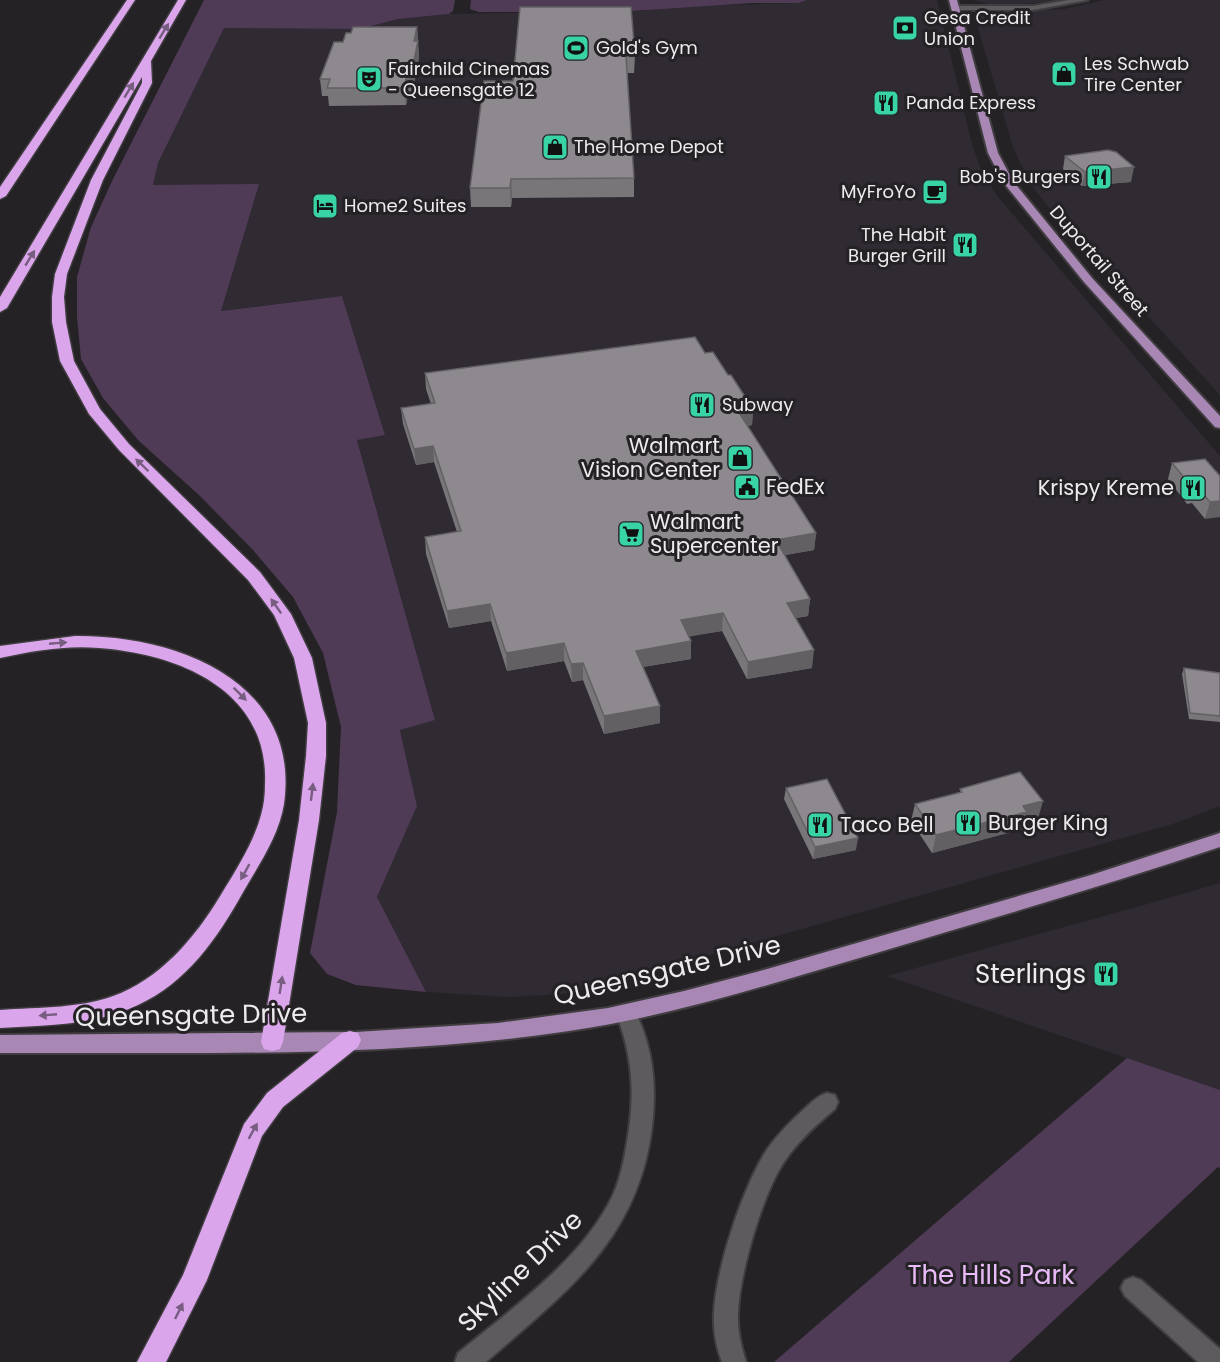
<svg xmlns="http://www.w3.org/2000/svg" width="1220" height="1362" font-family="Poppins,sans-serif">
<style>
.built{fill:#302a33}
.green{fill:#4f3b56}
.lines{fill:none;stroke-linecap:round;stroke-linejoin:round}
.minor-casing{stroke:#3f3d40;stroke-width:4}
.tertiary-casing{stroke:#3f3d40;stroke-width:4}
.primary-casing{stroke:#3f3d40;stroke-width:4}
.motorway-casing{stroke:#3f3d40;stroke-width:3}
.minor{fill:#5e5b5f;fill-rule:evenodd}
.tertiary{fill:#5e5b5f;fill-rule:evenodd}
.primary{fill:#a987b4;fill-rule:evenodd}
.motorway{fill:#dba5ec;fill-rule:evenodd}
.wall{fill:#79767a}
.shaded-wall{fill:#636063}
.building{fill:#8d898e;stroke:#636063;stroke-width:1.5}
.oneway{fill:#775d7f}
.labels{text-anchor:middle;stroke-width:6;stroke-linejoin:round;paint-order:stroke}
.far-poi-label{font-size:18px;fill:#edebee;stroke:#252226;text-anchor:start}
.far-street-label{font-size:18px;fill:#edebee;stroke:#252226}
.poi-label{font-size:21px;fill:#edebee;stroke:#252226;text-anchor:start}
.near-street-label{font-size:26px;fill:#edebee;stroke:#252226}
.near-poi-label{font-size:26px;fill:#edebee;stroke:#252226;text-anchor:end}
.near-park-label{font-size:26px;fill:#e9bbf8;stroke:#252226}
</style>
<rect width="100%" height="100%" fill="#252226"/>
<path class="built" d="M 807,0 L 937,0 L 973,148 L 982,172 L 998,197 L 1220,456 L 1220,806 L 1176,823 L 611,983 L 563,994 L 510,997 L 426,992 L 377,897 L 417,806 L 400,729 L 435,720 L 357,439 L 385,435 L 342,296 L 220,311 L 153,185 L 158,163 L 224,28 L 360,29 L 398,19 L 449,14 L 640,11 L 686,6 L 799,3 Z
M 972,0 L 1063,0 L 1011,5 L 988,4 Z
M 1104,0 L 1220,0 L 1220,395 L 1049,208 L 1029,182 L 1013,147 L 975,18 L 987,13 L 1064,9 Z
M 1220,883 L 1220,1090 L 887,976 L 1151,903 Z"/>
<path class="green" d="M 204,0 L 455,0 L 453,11 L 449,14 L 398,19 L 360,29 L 224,28 L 158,163 L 153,185 L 259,184 L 221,311 L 342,296 L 385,435 L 357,440 L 435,720 L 400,730 L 417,806 L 377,897 L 426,992 L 356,985 L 327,974 L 310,953 L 337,812 L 341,727 L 323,653 L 293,597 L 253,550 L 200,496 L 138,440 L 103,398 L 81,359 L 77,317 L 77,277 L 91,227 L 114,177 Z
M 471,0 L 807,0 L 799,3 L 752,3 L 617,12 L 479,12 L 470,9 Z
M 1127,1058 L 1220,1090 L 1220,1168 L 1218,1167 L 1009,1362 L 774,1362 Z"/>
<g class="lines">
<g class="minor-casing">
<path id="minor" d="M 626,1005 L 633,1007 C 653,1046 657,1084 652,1127 C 638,1240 566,1292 486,1362 L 455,1362 L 458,1353 C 511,1309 583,1259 613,1195 C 622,1175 626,1150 629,1129 C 635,1087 631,1052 616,1013 L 619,1007 Z
M 827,1093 L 835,1095 L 838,1102 L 835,1109 C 816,1125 797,1142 784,1162 C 762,1195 740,1273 738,1312 C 737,1330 741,1345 746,1362 L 722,1362 C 716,1346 713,1330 714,1313 C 716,1269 741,1194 763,1156 C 773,1139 787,1125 802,1111 C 810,1104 817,1096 827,1093 Z
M 1133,1277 L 1141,1280 L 1220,1349 L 1220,1362 L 1198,1362 L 1125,1296 L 1121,1288 L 1125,1280 Z"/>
</g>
<g class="tertiary-casing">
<path id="tertiary" d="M 1068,0 L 1088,0 L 1033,10 L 956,10 L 952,8 L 956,6 L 1033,6 Z"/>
</g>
<g class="primary-casing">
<path id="primary" d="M 949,0 L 957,0 L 998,153 L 1013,181 L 1092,278 L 1220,416 L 1220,428 L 1215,427 L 1084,282 L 1003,182 L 988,153 Z
M 1220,833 L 1220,847 C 1105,886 989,919 873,954 C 773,983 673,1016 569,1031 C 381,1059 190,1052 0,1053 L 0,1035 L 356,1032 L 498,1023 L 608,1008 L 684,991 L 760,971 L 1091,875 Z"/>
</g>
<g class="motorway-casing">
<path id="motorway" d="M 127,0 L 135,0 L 6,196 L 0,199 L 0,187 Z
M 178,0 L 186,0 L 151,61 L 152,83 L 103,180 L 67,274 L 64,297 L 66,322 L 74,361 L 100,409 L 129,444 L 260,572 L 291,614 L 312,658 L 326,723 L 326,756 L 319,820 L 283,1042 L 280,1049 L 272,1051 L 264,1049 L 261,1042 L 299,820 L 306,756 L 308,723 L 294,658 L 274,615 L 248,580 L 119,450 L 89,414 L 60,361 L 52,322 L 52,297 L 55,274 L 91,180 L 142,83 L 142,77 L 7,308 L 0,312 L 0,297 Z
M 75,636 C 176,635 301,681 284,804 C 279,836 258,866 242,894 C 217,939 186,983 138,1005 C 95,1026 46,1025 0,1028 L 0,1010 C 39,1007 84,1009 121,993 C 167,973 200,931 225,888 C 239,865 254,841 261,815 C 264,805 265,794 265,784 C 269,690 179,654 99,648 C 66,645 32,651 0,658 L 0,646 Z
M 350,1031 L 358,1033 L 361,1040 L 358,1047 L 283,1107 L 262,1136 L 207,1280 L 166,1362 L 137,1362 L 183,1275 L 244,1124 L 267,1093 L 342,1033 Z"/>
</g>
<use href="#minor" class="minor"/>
<use href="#tertiary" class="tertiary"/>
<use href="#primary" class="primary"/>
<use href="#motorway" class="motorway"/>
</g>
<path class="wall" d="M 520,7 L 635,56 L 634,73 L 627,73 L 634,178 L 634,197 L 512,198 L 511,207 L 471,207 L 470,188 L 513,81 Z
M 417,27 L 419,57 L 412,96 L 408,96 L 406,105 L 329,106 L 328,96 L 322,96 L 320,79 L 343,42 Z
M 1065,156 L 1131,182 L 1082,186 L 1063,169 Z
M 705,353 L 728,375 L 753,409 L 752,425 L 747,426 L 816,533 L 814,550 L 785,555 L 810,599 L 808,616 L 796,618 L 812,668 L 747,679 L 722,631 L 689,636 L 691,641 L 691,659 L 643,667 L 660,723 L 604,734 L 583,680 L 572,682 L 564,661 L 507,671 L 491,621 L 449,628 L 426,554 L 425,537 L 457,532 L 434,462 L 416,465 L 403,424 L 401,408 L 431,404 L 426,389 L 425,373 Z
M 1172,463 L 1220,476 L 1205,519 L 1192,503 L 1187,504 L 1168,479 Z
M 1184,668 L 1220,673 L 1220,722 L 1189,719 L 1182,674 Z
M 786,788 L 856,850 L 813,859 L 784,799 Z
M 960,789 L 1038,819 L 1024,823 L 1023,829 L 932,853 L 911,821 L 915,804 L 960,792 Z"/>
<path class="shaded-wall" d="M 417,27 L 419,57 L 412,96 L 410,79 L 414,41 Z
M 406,79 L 408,96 L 406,105 L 404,88 Z
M 1134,167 L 1131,182 L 1082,186 L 1085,172 Z
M 511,179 L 512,198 L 511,207 L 510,188 Z
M 753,409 L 752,425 L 737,427 L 738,411 Z
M 433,446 L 434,462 L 416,465 L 414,449 Z
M 1220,501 L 1220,517 L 1205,519 L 1210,502 Z
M 816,533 L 814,550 L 774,557 L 776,540 Z
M 810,599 L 808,616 L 785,620 L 787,603 Z
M 490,604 L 491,621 L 449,628 L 447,611 Z
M 723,613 L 722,631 L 681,638 L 681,620 Z
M 691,641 L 691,659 L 636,668 L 636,651 Z
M 564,643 L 564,661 L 507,671 L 506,653 Z
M 814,650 L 812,668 L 747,679 L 748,662 Z
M 583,663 L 583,680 L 572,682 L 571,664 Z
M 660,706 L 660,723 L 604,734 L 604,716 Z
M 1043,801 L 1038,819 L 1024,823 L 1023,829 L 932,853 L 936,835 L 1023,806 Z
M 858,838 L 856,850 L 813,859 L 815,847 Z"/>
<path class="building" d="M 520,7 L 631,7 L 635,56 L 626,56 L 634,178 L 511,179 L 510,188 L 470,188 L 484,81 L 513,81 Z
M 353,27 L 417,27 L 414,41 L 418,41 L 410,79 L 406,79 L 404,88 L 327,88 L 330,79 L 320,79 L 334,42 L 343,42 L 346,33 L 351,33 Z
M 1108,150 L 1116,152 L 1134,167 L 1085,172 L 1065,156 Z
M 695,337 L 705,353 L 713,352 L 728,375 L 731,375 L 753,409 L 738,411 L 816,533 L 776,540 L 810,599 L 787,603 L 814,650 L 748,662 L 723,613 L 681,620 L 691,641 L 636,651 L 660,706 L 604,716 L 583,663 L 571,664 L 564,643 L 506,653 L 490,604 L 447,611 L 425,537 L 461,531 L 433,446 L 414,449 L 401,408 L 435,403 L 425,373 Z
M 1205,459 L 1220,476 L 1220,501 L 1210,502 L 1197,487 L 1192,487 L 1172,463 Z
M 1184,668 L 1220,673 L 1220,716 L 1190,713 Z
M 1020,772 L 1043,801 L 1023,806 L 1027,812 L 936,835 L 915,804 L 962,792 L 960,789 Z
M 827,779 L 858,838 L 815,847 L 786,788 Z"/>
<defs><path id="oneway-solid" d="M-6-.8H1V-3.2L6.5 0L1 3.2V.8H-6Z" transform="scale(1.5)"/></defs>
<g class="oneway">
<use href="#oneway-solid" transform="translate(164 31) rotate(-59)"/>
<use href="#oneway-solid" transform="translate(129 90) rotate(-59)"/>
<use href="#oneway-solid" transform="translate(30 258) rotate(-59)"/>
<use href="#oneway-solid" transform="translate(142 465) rotate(-136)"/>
<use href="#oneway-solid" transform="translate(276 606) rotate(-125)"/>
<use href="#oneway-solid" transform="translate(58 643) rotate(-5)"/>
<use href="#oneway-solid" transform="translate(240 694) rotate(45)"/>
<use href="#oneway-solid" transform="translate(312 792) rotate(-83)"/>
<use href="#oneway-solid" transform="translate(245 872) rotate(119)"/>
<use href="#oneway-solid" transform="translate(281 985) rotate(-81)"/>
<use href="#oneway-solid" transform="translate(48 1015) rotate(175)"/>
<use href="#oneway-solid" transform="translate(253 1131) rotate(-61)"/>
<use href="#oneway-solid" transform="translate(179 1311) rotate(-64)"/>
</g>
<defs>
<g id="bank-square" transform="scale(1.35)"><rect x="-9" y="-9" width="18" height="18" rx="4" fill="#39d4a5" stroke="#252226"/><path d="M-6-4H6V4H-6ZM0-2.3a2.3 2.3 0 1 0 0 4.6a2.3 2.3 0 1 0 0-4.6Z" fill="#111"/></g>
<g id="stadium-square" transform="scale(1.35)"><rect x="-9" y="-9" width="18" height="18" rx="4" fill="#39d4a5" stroke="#252226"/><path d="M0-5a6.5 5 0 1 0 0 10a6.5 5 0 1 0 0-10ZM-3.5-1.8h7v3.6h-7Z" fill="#111"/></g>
<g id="shop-square" transform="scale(1.35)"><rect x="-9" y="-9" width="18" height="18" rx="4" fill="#39d4a5" stroke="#252226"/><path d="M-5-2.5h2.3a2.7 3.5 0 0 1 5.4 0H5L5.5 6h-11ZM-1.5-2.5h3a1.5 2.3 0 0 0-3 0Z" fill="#111"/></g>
<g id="theatre-square" transform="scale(1.35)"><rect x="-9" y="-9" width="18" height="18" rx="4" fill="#39d4a5" stroke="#252226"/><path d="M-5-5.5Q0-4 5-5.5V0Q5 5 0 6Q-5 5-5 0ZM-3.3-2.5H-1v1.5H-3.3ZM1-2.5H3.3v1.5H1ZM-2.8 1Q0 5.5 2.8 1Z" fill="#111"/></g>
<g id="restaurant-square" transform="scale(1.35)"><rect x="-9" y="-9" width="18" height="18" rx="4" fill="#39d4a5" stroke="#252226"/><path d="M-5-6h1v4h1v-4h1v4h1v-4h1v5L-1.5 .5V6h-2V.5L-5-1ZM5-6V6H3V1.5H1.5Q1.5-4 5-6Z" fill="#111"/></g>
<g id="cafe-square" transform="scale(1.35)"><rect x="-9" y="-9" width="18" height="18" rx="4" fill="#39d4a5" stroke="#252226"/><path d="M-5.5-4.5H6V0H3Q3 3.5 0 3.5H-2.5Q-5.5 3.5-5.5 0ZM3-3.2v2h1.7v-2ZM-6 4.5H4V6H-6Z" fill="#111"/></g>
<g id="hotel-square" transform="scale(1.35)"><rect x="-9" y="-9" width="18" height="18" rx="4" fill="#39d4a5" stroke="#252226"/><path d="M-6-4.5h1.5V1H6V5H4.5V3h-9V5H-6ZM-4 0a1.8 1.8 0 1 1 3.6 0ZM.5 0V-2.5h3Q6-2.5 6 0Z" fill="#111"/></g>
<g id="civic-square" transform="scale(1.35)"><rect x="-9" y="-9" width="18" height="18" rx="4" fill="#39d4a5" stroke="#252226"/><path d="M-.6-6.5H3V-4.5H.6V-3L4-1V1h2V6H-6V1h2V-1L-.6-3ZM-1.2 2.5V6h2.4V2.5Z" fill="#111"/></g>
<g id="supermarket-square" transform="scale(1.35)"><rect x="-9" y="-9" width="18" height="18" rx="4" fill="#39d4a5" stroke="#252226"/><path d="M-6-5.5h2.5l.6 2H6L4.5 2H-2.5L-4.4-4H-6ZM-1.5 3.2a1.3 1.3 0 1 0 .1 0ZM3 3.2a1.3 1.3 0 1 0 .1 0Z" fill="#111"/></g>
</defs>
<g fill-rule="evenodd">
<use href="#bank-square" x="905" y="28"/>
<use href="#stadium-square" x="576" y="48"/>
<use href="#shop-square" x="1064" y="74"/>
<use href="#theatre-square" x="369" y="79"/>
<use href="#restaurant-square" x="886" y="103"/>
<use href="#shop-square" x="555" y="147"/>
<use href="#restaurant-square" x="1099" y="177"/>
<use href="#cafe-square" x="935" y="192"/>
<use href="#hotel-square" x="325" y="206"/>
<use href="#restaurant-square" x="965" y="245"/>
<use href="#restaurant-square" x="702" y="405"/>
<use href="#shop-square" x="740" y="458"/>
<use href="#civic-square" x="747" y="487"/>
<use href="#restaurant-square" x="1193" y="488"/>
<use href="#supermarket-square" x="631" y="534"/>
<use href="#restaurant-square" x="968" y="823"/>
<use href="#restaurant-square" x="820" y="825"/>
<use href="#restaurant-square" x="1106" y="974"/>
</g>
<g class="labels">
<g class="far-poi-label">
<text x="924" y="24">Gesa Credit<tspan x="924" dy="21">Union</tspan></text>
<text x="596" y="54">Gold's Gym</text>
<text x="1084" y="70">Les Schwab<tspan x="1084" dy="21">Tire Center</tspan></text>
<text x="388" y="75">Fairchild Cinemas<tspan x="388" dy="21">- Queensgate 12</tspan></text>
<text x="906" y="109">Panda Express</text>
<text x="574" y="153">The Home Depot</text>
<text x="1080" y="183" text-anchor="end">Bob's Burgers</text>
<text x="916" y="198" text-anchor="end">MyFroYo</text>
<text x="344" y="212">Home2 Suites</text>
<text x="946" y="241" text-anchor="end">The Habit<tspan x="946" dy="21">Burger Grill</tspan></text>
<text x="722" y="411">Subway</text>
</g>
<g class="far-street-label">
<text transform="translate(1099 261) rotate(49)" y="6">Duportail Street</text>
</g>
<g class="poi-label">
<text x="720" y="453" text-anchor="end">Walmart<tspan x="720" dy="24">Vision Center</tspan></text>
<text x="766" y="494">FedEx</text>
<text x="1174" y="495" text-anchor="end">Krispy Kreme</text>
<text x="650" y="529">Walmart<tspan x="650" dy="24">Supercenter</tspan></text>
<text x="988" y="830">Burger King</text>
<text x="840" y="832">Taco Bell</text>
</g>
<g class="near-street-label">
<text transform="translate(667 970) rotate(-13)" y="9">Queensgate Drive</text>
<text transform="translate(191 1015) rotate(-1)" y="9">Queensgate Drive</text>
<text transform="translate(520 1271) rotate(-44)" y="9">Skyline Drive</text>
</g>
<g class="near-poi-label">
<text x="1086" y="983">Sterlings</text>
</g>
<g class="near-park-label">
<text x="991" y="1284">The Hills Park</text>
</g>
</g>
</svg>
